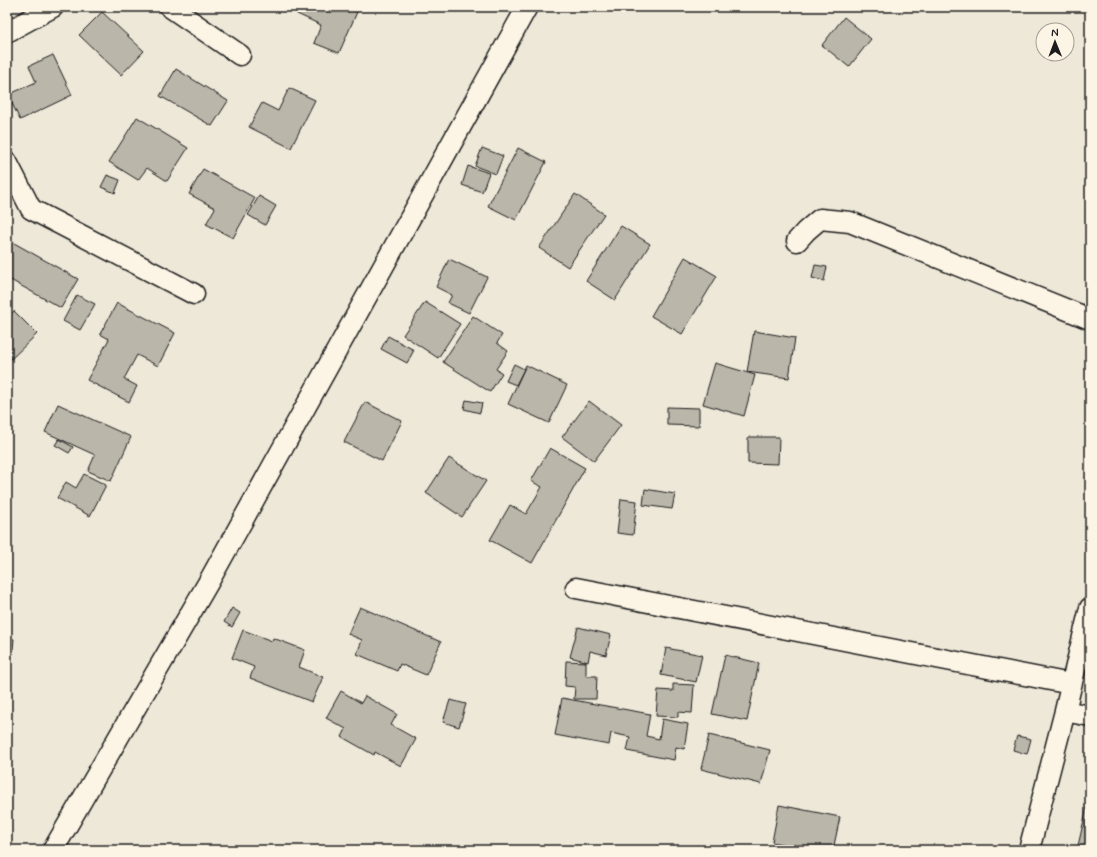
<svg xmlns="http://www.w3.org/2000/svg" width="1097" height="857" font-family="Mynerve,sans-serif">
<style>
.building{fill:#bab6aa;stroke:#1c1c1c}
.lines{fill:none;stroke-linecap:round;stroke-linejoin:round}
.minor-casing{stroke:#1c1c1c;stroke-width:23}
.minor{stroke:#fcf5e5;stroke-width:20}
</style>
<rect width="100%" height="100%" fill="#eee8d9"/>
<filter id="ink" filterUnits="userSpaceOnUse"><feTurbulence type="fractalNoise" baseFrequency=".025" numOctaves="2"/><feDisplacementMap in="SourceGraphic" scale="8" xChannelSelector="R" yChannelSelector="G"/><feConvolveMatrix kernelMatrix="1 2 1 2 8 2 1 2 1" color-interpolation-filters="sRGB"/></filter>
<g filter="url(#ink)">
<path class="building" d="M 300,7 L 346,7 L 357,12 L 339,53 L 314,43 L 321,25 L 297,14 Z
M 102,12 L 144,51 L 121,75 L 79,35 Z
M 844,17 L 871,39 L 849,67 L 822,45 Z
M 53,55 L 72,95 L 20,120 L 8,95 L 36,82 L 29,66 Z
M 176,69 L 228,101 L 212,126 L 160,96 Z
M 289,88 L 315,100 L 291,148 L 249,127 L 262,103 L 278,111 Z
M 137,117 L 188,148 L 167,181 L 147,168 L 138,180 L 109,162 Z
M 482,148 L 503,156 L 496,174 L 475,166 Z
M 518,148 L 546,162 L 516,220 L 488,206 Z
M 468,166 L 489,173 L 482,192 L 462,185 Z
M 203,169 L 255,198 L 233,238 L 206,224 L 215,208 L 189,194 Z
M 107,175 L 120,180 L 115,193 L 101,187 Z
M 575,194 L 604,214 L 568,267 L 539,248 Z
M 259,196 L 276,206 L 265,225 L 248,215 Z
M 621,226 L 650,244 L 615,300 L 586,281 Z
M 7,239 L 78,279 L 61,308 L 7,278 Z
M 685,257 L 717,276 L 682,334 L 651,316 Z
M 449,259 L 487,277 L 469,313 L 448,303 L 452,295 L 436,287 Z
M 815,265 L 827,267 L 824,281 L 812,278 Z
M 77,295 L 95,304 L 80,330 L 63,321 Z
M 425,302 L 460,324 L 438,358 L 403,335 Z
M 117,303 L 175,333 L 158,366 L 137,355 L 124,379 L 137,386 L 129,402 L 87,380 L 109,339 L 100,334 Z
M 14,311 L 37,334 L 9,361 L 7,359 L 7,318 Z
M 473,316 L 502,335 L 497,343 L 508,351 L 496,369 L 502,373 L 490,392 L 443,362 Z
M 754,331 L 795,338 L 789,378 L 747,372 Z
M 388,336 L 414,350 L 407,363 L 381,349 Z
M 715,363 L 755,375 L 744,416 L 703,404 Z
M 514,364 L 524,369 L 516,385 L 506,381 Z
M 526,365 L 567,385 L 549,423 L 508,404 Z
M 466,400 L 482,403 L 480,413 L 464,409 Z
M 589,401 L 621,425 L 594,461 L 562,437 Z
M 365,402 L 402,421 L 382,461 L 344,442 Z
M 58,404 L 131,437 L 111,481 L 88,471 L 95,455 L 45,432 Z
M 667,407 L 699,408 L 699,426 L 667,425 Z
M 748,437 L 779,437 L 778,464 L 748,463 Z
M 59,439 L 73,447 L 69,453 L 55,445 Z
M 550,448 L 585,468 L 532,563 L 490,540 L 510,505 L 526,514 L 542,487 L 531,481 Z
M 449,458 L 486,481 L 462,517 L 426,493 Z
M 84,474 L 106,485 L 90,516 L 57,498 L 66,482 L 76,488 Z
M 645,489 L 675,494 L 672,509 L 643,505 Z
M 621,499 L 637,501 L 633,535 L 617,533 Z
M 360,607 L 441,642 L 426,675 L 400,664 L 397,671 L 357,654 L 362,640 L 348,634 Z
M 232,608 L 240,613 L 232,627 L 224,622 Z
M 578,627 L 611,635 L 606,655 L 590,651 L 588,662 L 570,657 Z
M 243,630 L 272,641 L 273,638 L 305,650 L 299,667 L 323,677 L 312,702 L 250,678 L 254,667 L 232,658 Z
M 7,638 L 14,639 L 13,649 L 7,648 Z
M 666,648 L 702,655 L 696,682 L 661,675 Z
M 725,655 L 759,663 L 747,721 L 712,714 Z
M 566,661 L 586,662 L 586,676 L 597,676 L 596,699 L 574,699 L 575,687 L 565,686 Z
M 673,684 L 694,685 L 692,713 L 678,712 L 678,717 L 656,716 L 658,690 L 673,691 Z
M 341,691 L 361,703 L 365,696 L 397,714 L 391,725 L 416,739 L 401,766 L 375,752 L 374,755 L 342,737 L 346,729 L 326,718 Z
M 562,698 L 650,714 L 646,736 L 659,739 L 662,719 L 688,724 L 684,749 L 676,747 L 674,760 L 627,751 L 630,737 L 611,733 L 609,745 L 555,735 Z
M 450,700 L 466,704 L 459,727 L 443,722 Z
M 709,735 L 770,750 L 761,784 L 701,769 Z
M 1017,736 L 1031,739 L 1027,754 L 1013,750 Z
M 1090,794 L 1090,850 L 1077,850 Z
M 779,805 L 840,817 L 833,850 L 810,850 L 772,842 Z"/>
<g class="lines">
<g class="minor-casing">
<path id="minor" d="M 170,7 L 240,55
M 7,32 L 53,7
M 7,162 L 31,209 L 194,294
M 797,241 L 806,231 L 820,219 L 850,222 L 1090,319
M 576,588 L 1071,684
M 1065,711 L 1090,716
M 53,850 L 208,583 L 527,7
M 1029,850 L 1065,711 L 1090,608"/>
</g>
<use href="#minor" class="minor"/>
</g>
</g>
<rect width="1097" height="857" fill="none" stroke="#fcf5e5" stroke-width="24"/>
<rect x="12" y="12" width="1073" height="833" fill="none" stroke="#1c1c1c" stroke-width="1.5" filter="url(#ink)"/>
<g transform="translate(1055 42) rotate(359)"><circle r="19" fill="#fcf5e5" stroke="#a29e95"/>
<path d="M0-3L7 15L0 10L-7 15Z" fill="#1c1c1c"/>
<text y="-6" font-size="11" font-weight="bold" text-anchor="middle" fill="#1c1c1c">N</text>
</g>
</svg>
